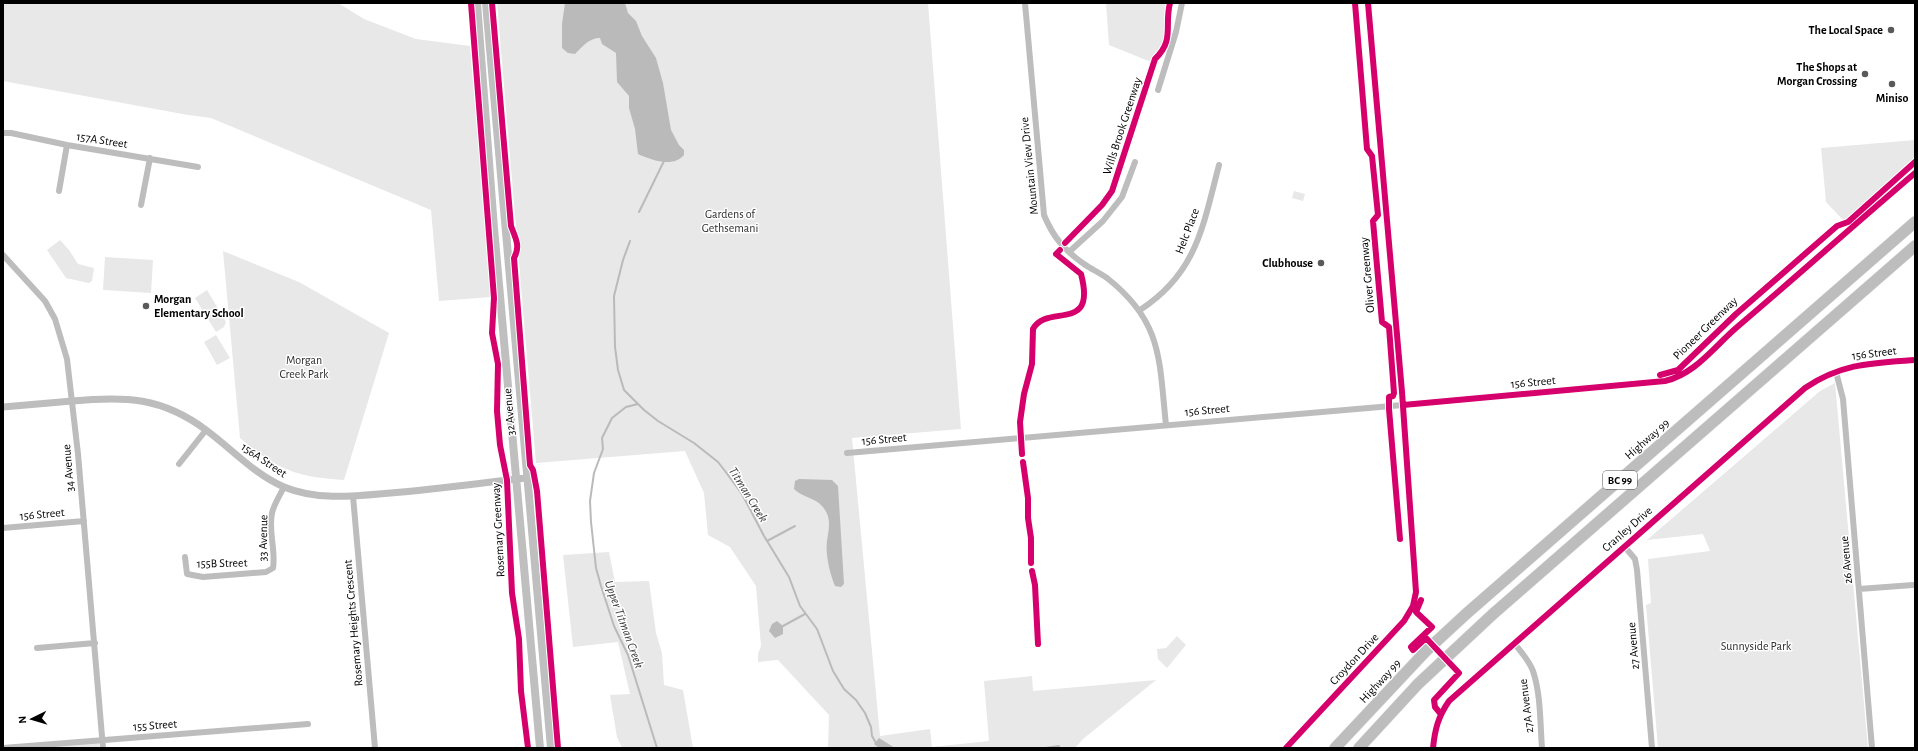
<svg xmlns="http://www.w3.org/2000/svg" width="1918" height="751" font-family="'Alegreya Sans',sans-serif">
<style>
.green{fill:#e8e8e8}
.water{fill:#bababa}
.lines{fill:none;stroke-linecap:round;stroke-linejoin:round}
.stream{stroke:#bababa;stroke-width:2}
.motorway-casing{stroke:#dbdbdb;stroke-width:12}
.minor{stroke:#bdbdbd;stroke-width:6}
.tertiary{stroke:#bdbdbd;stroke-width:7}
.secondary{stroke:#bfbfbf;stroke-width:8}
.motorway{stroke:#bdbdbd;stroke-width:11}
.cycleway-casing{stroke:#fff;stroke-width:8}
.cycleway{stroke:#d6006c;stroke-width:6}
.poi-dot{fill:#595959;stroke:#fff;stroke-width:1.5}
.labels{text-anchor:middle;stroke-width:3;stroke-linejoin:round;paint-order:stroke}
.shield{fill:#fff;stroke:#4c4c4c;stroke-width:1}
.shield-label{font-size:11px;font-weight:bold;fill:#000}
.poi-label{font-size:12px;font-weight:bold;fill:#000;stroke:#fff;text-anchor:end}
.street-label{font-size:12px;fill:#000;stroke:#fff}
.park-label{font-size:12px;fill:#2d2d2d;stroke:#fff}
.water-label{font-size:13px;font-style:italic;fill:#3e3e3e;stroke:#fff}
</style>
<rect width="100%" height="100%" fill="#fff"/>
<path class="green" d="M 3,3 L 338,3 L 364,19 L 416,39 L 470,46 L 491,297 L 439,301 L 431,210 L 211,118 L 188,115 L 3,81 Z
M 497,3 L 928,3 L 961,429 L 852,438 L 880,736 L 930,729 L 932,747 L 989,741 L 984,681 L 1032,676 L 1033,691 L 1156,680 L 1083,739 L 1075,748 L 828,748 L 829,715 L 778,660 L 758,662 L 758,654 L 761,646 L 756,586 L 730,547 L 708,535 L 704,493 L 685,451 L 536,463 Z
M 1106,3 L 1167,3 C 1163,18 1167,22 1166,34 C 1165,45 1157,54 1151,62 L 1109,45 Z
M 1915,140 L 1915,162 L 1845,222 L 1826,202 L 1821,148 Z
M 1294,191 L 1305,194 L 1303,201 L 1292,198 Z
M 60,240 L 69,250 L 78,264 L 94,268 L 92,281 L 89,283 L 66,278 L 47,250 Z
M 223,251 L 299,282 L 389,333 L 344,480 C 296,477 276,469 240,438 Z
M 105,257 L 153,260 L 151,293 L 103,290 Z
M 207,290 L 226,322 L 224,327 L 216,332 L 195,298 Z
M 216,335 L 230,358 L 217,365 L 204,342 Z
M 1835,383 L 1868,748 L 1658,748 L 1646,605 L 1651,603 L 1648,559 L 1710,551 L 1703,534 L 1647,540 L 1820,391 Z
M 609,552 L 615,582 L 649,581 L 656,633 L 662,653 L 664,685 L 683,690 L 693,748 L 622,748 L 617,737 L 610,695 L 630,694 L 618,642 L 573,647 L 563,555 Z
M 1177,636 L 1186,645 L 1167,668 L 1158,659 L 1157,649 L 1166,648 Z
M 99,742 L 99,748 L 31,748 Z"/>
<path class="water" d="M 565,3 L 625,3 L 628,13 L 636,21 L 642,36 L 656,58 L 663,83 L 671,130 L 679,145 L 684,150 L 684,155 C 673,168 651,160 638,154 L 635,129 L 629,108 L 629,96 L 617,82 L 616,53 L 602,44 L 600,38 C 589,38 583,46 575,54 L 568,53 L 562,48 L 562,24 Z
M 799,479 L 832,480 L 838,486 L 844,584 L 841,587 L 835,586 C 830,574 825,554 827,541 C 829,528 832,517 822,506 C 815,498 802,497 794,489 L 795,481 Z
M 777,621 L 783,626 L 783,634 L 775,638 L 769,631 L 772,624 Z
M 879,738 L 895,748 L 879,748 L 874,744 Z"/>
<g class="lines">
<path class="stream" d="M 639,212 L 664,161
M 630,241 L 623,260 L 614,296 L 615,347 L 618,370 L 624,390 L 644,410 L 658,421 L 694,443 L 718,462 L 725,471 L 742,494 L 764,536 L 789,577 L 800,606 L 817,629 L 833,671 L 844,689 L 856,700 L 865,713 L 871,727 L 872,736 L 876,743
M 638,404 L 626,407 L 612,418 L 602,438 L 603,449 L 594,473 L 590,501 L 591,522 L 596,568 L 601,586 L 614,626 L 628,655 L 657,748
M 767,541 L 795,526
M 783,626 L 805,614
M 1023,748 L 1024,748
M 1045,748 L 1059,746"/>
<g class="motorway-casing">
<path id="motorway" d="M 1335,748 L 1426,651 L 1466,614 L 1915,222
M 1359,748 L 1418,684 L 1493,614 L 1915,246"/>
</g>
<path class="minor" d="M 1025,3 L 1044,215 C 1053,237 1065,251 1084,264 C 1091,269 1100,273 1107,278 C 1163,322 1159,360 1166,425
M 1158,90 L 1176,32 L 1182,3
M 3,133 L 11,133 L 67,145 L 198,167
M 59,191 L 67,145
M 141,205 L 150,158
M 1069,252 L 1103,221 L 1122,197 L 1135,162
M 3,255 L 45,301 L 55,319 L 67,359 L 78,454 L 103,748
M 1140,310 C 1197,273 1203,226 1219,165
M 1836,372 L 1843,399 L 1872,748
M 847,453 L 1403,405
M 179,464 L 206,430
M 353,496 L 375,748
M 3,528 L 84,521
M 1624,546 L 1635,559 L 1637,570 L 1652,748
M 185,557 L 187,574 L 203,577 L 266,572 L 273,568 C 276,550 268,531 272,513 C 274,504 280,495 284,487
M 1859,589 L 1913,585
M 1514,643 C 1521,652 1529,660 1533,671 C 1541,695 1540,723 1542,748
M 37,648 L 95,643
M 3,748 L 308,724
M 1433,748 C 1435,729 1438,717 1449,701 L 1805,388 C 1842,363 1873,363 1915,360"/>
<path class="tertiary" d="M 1403,405 L 1665,381 C 1695,374 1714,347 1736,328 C 1796,277 1855,224 1915,173
M 3,407 C 26,405 49,403 72,401 C 125,396 162,397 206,430 C 232,449 254,474 284,487 C 318,501 356,496 391,493 C 437,489 481,483 526,478
M 1286,748 L 1404,621 L 1413,606 L 1416,592 L 1402,392 L 1368,3"/>
<path class="secondary" d="M 477,3 L 494,228 L 540,748
M 486,3 L 551,748"/>
<use href="#motorway" class="motorway"/>
<g class="cycleway-casing">
<path id="cycleway" d="M 471,3 L 494,298 L 492,333 L 498,364 L 497,411 L 500,445 L 507,480 L 512,593 L 519,639 L 521,691 L 528,748
M 492,3 L 511,226 C 515,237 521,246 514,258 L 530,465 L 533,470 L 537,491 L 558,748
M 1355,3 L 1367,149 L 1372,156 L 1378,215 L 1373,221 L 1382,322 L 1389,327 L 1394,393 L 1393,396 L 1389,397 L 1389,409 L 1400,539
M 1065,243 L 1102,205 L 1112,191 L 1155,59 C 1175,40 1164,26 1170,3
M 1660,375 L 1678,370 L 1736,314 L 1837,226 L 1848,222 L 1915,162
M 1403,405 L 1665,381 C 1695,374 1714,347 1736,328 C 1796,277 1855,224 1915,173
M 1022,454 L 1020,422 L 1024,394 L 1032,364 L 1033,329 C 1047,303 1097,334 1081,274 L 1056,254 L 1060,250
M 1023,462 L 1028,498 L 1028,518 L 1031,538 L 1031,563
M 1032,571 L 1035,585 L 1038,644
M 1421,600 L 1416,612 L 1432,627 L 1411,647 L 1413,650 L 1426,638 L 1459,673 L 1434,700 L 1435,707 L 1440,713
M 1286,748 L 1404,621 L 1413,606 L 1416,592 L 1402,392 L 1368,3
M 1433,748 C 1435,729 1438,717 1449,701 L 1805,388 C 1842,363 1873,363 1915,360"/>
</g>
<use href="#cycleway" class="cycleway"/>
</g>
<g class="poi-dot">
<circle cx="1891" cy="30" r="4"/>
<circle cx="1865" cy="74" r="4"/>
<circle cx="1892" cy="84" r="4"/>
<circle cx="1321" cy="263" r="4"/>
<circle cx="146" cy="306" r="4"/>
</g>
<g class="labels">
<rect class="shield" x="1603" y="471" width="34" height="18" rx="3"/>
<g class="shield-label">
<text x="1620" y="484">BC 99</text>
</g>
<g class="poi-label">
<text x="1883" y="34">The Local Space</text>
<text x="1857" y="71">The Shops at<tspan x="1857" dy="14">Morgan Crossing</tspan></text>
<text x="1892" y="102" text-anchor="middle">Miniso</text>
<text x="1313" y="267">Clubhouse</text>
<text x="154" y="303" text-anchor="start">Morgan<tspan x="154" dy="14">Elementary School</tspan></text>
</g>
<g class="street-label">
<text transform="translate(1122 126) rotate(-72)" y="4">Wills Brook Greenway</text>
<text transform="translate(102 140) rotate(9)" y="4">157A Street</text>
<text transform="translate(1029 166) rotate(-96)" y="4">Mountain View Drive</text>
<text transform="translate(1187 231) rotate(-69)" y="4">Helc Place</text>
<text transform="translate(1367 275) rotate(-95)" y="4">Oliver Greenway</text>
<text transform="translate(1705 328) rotate(-44)" y="4">Pioneer Greenway</text>
<text transform="translate(1874 353) rotate(-7)" y="4">156 Street</text>
<text transform="translate(1533 382) rotate(-5)" y="4">156 Street</text>
<text transform="translate(1207 410) rotate(-5)" y="4">156 Street</text>
<text transform="translate(509 412) rotate(-95)" y="4">32 Avenue</text>
<text transform="translate(884 439) rotate(-5)" y="4">156 Street</text>
<text transform="translate(1647 439) rotate(-41)" y="4">Highway 99</text>
<text transform="translate(264 460) rotate(34)" y="4">156A Street</text>
<text transform="translate(68 468) rotate(-95)" y="4">34 Avenue</text>
<text transform="translate(42 514) rotate(-5)" y="4">156 Street</text>
<text transform="translate(1627 529) rotate(-41)" y="4">Cranley Drive</text>
<text transform="translate(498 530) rotate(-93)" y="4">Rosemary Greenway</text>
<text transform="translate(263 538) rotate(-89)" y="4">33 Avenue</text>
<text transform="translate(1846 560) rotate(-95)" y="4">26 Avenue</text>
<text transform="translate(222 563) rotate(-1)" y="4">155B Street</text>
<text transform="translate(353 623) rotate(-95)" y="4">Rosemary Heights Crescent</text>
<text transform="translate(1633 646) rotate(-95)" y="4">27 Avenue</text>
<text transform="translate(1354 659) rotate(-47)" y="4">Croydon Drive</text>
<text transform="translate(1380 681) rotate(-47)" y="4">Highway 99</text>
<text transform="translate(1526 706) rotate(-97)" y="4">27A Avenue</text>
<text transform="translate(155 725) rotate(-4)" y="4">155 Street</text>
</g>
<g class="park-label">
<text x="730" y="218">Gardens of<tspan x="730" dy="14">Gethsemani</tspan></text>
<text x="304" y="364">Morgan<tspan x="304" dy="14">Creek Park</tspan></text>
<text x="1756" y="650">Sunnyside Park</text>
</g>
<g class="water-label">
<text transform="translate(749 494) rotate(58)" y="5">Titman Creek</text>
<text transform="translate(625 624) rotate(70)" y="5">Upper Titman Creek</text>
</g>
</g>
<rect width="1918" height="751" fill="none" stroke="#000000" stroke-width="8"/>
<g transform="translate(32 719) rotate(265)" stroke="#ffffff" stroke-width="3" paint-order="stroke">
<path d="M0-3L7 15L0 10L-7 15Z" fill="#000000"/>
<text y="-6" font-size="11" font-weight="bold" text-anchor="middle" fill="#000000">N</text>
</g>
</svg>
